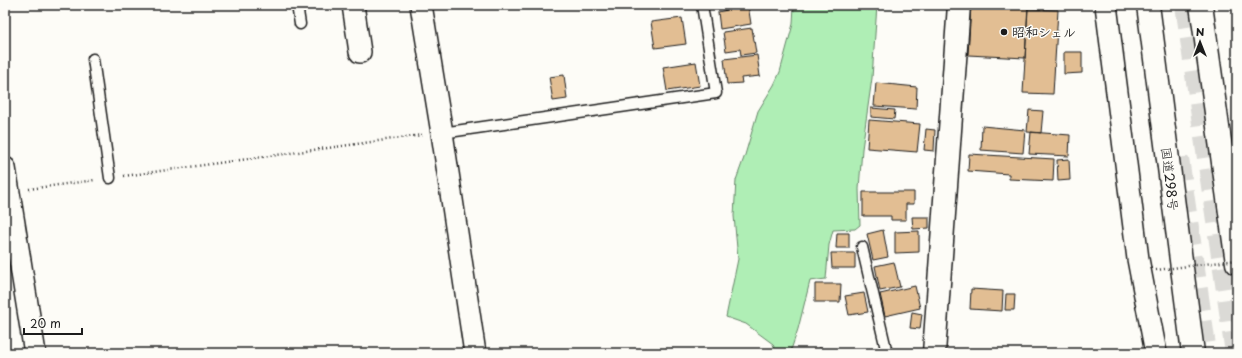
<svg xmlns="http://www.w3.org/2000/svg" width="1242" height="358" font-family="'Playpen Sans','Klee One',sans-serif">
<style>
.green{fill:#afeeb5;stroke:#668568}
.building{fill:#e2be93;stroke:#1c1c1c}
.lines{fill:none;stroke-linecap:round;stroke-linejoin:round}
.highway-tunnel{stroke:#dbdad6;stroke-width:22;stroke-dasharray:22 11;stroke-linecap:butt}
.lane-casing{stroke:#1c1c1c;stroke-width:13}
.street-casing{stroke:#1c1c1c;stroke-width:24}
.secondary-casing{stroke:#1c1c1c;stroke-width:25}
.highway-casing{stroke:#1c1c1c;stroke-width:25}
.path{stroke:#1c1c1c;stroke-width:2.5;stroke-dasharray:1 3;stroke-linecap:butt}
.lane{stroke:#fdfcf7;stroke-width:10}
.street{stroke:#fdfcf7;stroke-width:21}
.secondary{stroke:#fdfcf7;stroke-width:22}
.highway{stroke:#fdfcf7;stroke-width:22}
.path-bridge{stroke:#1c1c1c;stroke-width:2.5;stroke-dasharray:1 3;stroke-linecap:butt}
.poi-dot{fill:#1c1c1c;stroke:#fdfcf7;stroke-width:1.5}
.labels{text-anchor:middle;stroke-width:3;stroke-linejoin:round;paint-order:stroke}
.poi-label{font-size:13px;font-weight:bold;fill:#1c1c1c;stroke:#fdfcf7;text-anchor:start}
.street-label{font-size:13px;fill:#1c1c1c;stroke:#fdfcf7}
</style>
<rect width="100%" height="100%" fill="#fdfcf7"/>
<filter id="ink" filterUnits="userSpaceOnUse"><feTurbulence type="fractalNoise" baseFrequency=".025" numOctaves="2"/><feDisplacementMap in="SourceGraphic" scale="8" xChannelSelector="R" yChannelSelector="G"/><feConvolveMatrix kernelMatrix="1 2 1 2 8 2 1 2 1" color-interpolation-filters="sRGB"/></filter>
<g filter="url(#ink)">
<path class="green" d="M 794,5 L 877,5 L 872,78 L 862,149 L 859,189 L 860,225 L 855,229 L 833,230 L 829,245 L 826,279 L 810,281 L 798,329 L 790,353 L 776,353 L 773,344 L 746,324 L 726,317 L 738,259 L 734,216 L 736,180 L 745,155 L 758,111 L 774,85 L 780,72 L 793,24 Z"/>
<path class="building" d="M 726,5 L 748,5 L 751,24 L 720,29 L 718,12 L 727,10 Z
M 971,5 L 1028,5 L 1025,58 L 968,55 Z
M 1028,9 L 1058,10 L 1053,94 L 1023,93 Z
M 682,18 L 686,44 L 655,48 L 651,22 Z
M 752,28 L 756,53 L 741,55 L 740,49 L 726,51 L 723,32 Z
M 1064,52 L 1082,52 L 1082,73 L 1064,74 Z
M 757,55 L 760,76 L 741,78 L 742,83 L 727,84 L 724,59 Z
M 696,62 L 700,86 L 667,91 L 663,67 Z
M 564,75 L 567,99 L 553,101 L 549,77 Z
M 876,83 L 917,87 L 916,109 L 874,106 Z
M 871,108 L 895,110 L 894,119 L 871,117 Z
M 1029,110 L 1043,111 L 1041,133 L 1027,132 Z
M 869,120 L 920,124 L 917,152 L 867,148 Z
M 982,126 L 1025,130 L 1023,153 L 981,150 Z
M 926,129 L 935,130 L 934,151 L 924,150 Z
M 1031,132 L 1070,135 L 1069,156 L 1029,154 Z
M 969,154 L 1054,159 L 1053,181 L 1009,179 L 1009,174 L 968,171 Z
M 1069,159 L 1070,180 L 1058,181 L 1057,160 Z
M 863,192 L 914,192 L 914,204 L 906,204 L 906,220 L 891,220 L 891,216 L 863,216 Z
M 912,217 L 929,217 L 929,228 L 913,229 Z
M 883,230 L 888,257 L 873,260 L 867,234 Z
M 919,231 L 919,252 L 895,253 L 895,232 Z
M 837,233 L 849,233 L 849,248 L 836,248 Z
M 831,253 L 855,253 L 855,268 L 832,268 Z
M 894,262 L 900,287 L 880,291 L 875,266 Z
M 815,284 L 841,284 L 840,302 L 815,302 Z
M 915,286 L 920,308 L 885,316 L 880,294 Z
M 971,289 L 1003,291 L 1002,311 L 970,309 Z
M 864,293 L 868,312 L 849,315 L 845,296 Z
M 1006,294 L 1015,294 L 1014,310 L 1005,310 Z
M 912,312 L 922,314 L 920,329 L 910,328 Z
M 819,348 L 836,350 L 836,353 L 819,353 Z"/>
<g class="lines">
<path class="highway-tunnel" d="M 1186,5 L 1236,353
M 1178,158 L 1206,353"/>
<g class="lane-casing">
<path id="lane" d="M 297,5 L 300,24
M 93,59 L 110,178
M 442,133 L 716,93 L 702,5
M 862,247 L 887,353"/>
</g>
<g class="street-casing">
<path id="street" d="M 353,5 L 360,52
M 421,5 L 442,133 L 475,353
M 1106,5 L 1138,259 L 1156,353
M 5,168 L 35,353"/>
</g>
<g class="secondary-casing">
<path id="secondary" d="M 934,353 L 959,5"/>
</g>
<g class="highway-casing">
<path id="highway" d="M 1148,5 L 1193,353
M 1201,5 L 1237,263"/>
</g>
<path class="path" d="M 124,176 L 422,135
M 29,189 L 95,180"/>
<use href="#lane" class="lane"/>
<use href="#street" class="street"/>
<use href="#secondary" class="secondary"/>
<use href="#highway" class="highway"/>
<path class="path-bridge" d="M 1156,270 L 1237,260"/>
</g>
</g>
<circle class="poi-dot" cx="1004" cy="32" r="4"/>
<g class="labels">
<g class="poi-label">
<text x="1012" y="37">昭和シェル</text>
</g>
<g class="street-label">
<text transform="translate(1170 179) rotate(83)" y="5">国道298号</text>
</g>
</g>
<rect width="1242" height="358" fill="none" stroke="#fdfcf7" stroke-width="20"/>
<rect x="10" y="10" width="1222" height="338" fill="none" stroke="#1c1c1c" stroke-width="1.5" filter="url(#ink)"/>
<g transform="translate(1200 42)" stroke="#fdfcf7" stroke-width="3" paint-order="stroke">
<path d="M0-3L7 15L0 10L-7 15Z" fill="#1c1c1c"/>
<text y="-6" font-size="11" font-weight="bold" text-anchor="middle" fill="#1c1c1c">N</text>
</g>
<path d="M24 328v6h58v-6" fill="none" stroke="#1c1c1c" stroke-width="2"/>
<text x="30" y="328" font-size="12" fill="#1c1c1c" stroke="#fdfcf7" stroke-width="3" paint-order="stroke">20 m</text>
</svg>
